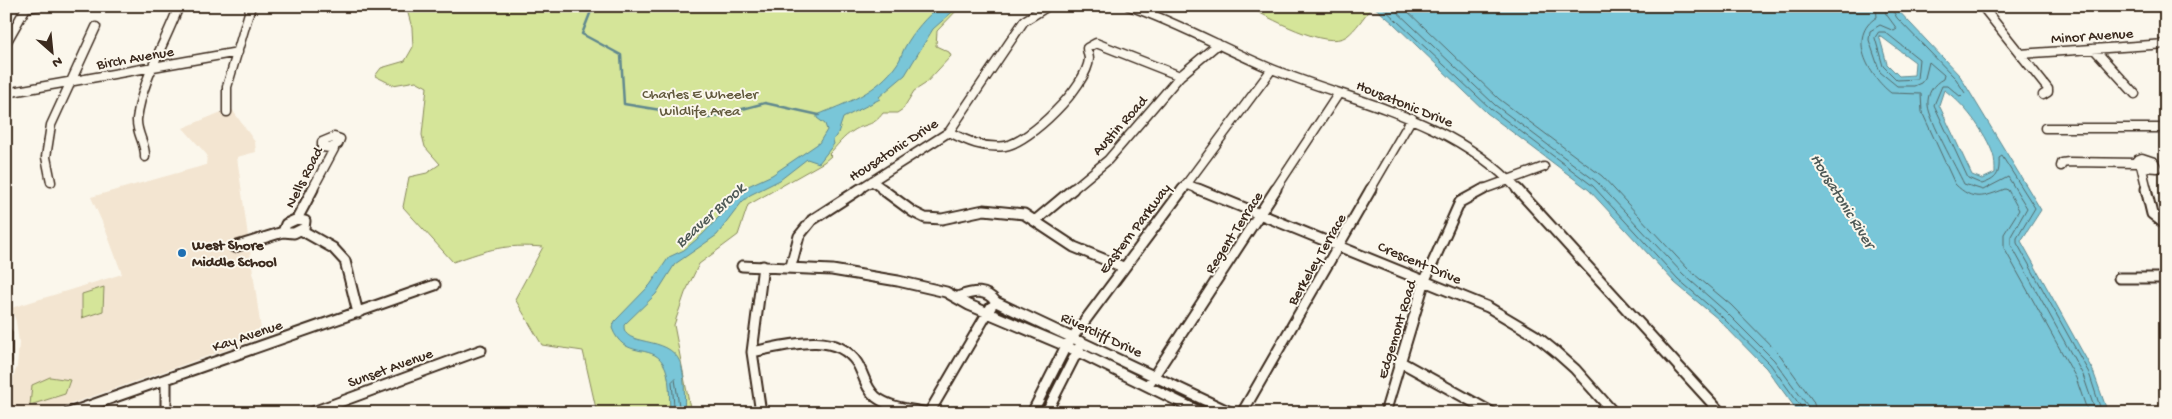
<svg xmlns="http://www.w3.org/2000/svg" width="2172" height="419" font-family="'Gochi Hand',sans-serif">
<style>
.built{fill:#f3e5d1}
.green{fill:#d5e599;stroke:#88885c}
.water{fill:#79c6d8;stroke:#60888e;fill-rule:evenodd}
.lines{fill:none;stroke-linecap:round;stroke-linejoin:round}
.shore{stroke:#546868;stroke-width:1}
.stream{stroke:#60888e;stroke-width:2.5}
.minor-far1-casing{stroke:#3b2a1e;stroke-width:11}
.minor-casing{stroke:#3b2a1e;stroke-width:13}
.minor-far1{stroke:#fbf7ec;stroke-width:8}
.minor{stroke:#fbf7ec;stroke-width:9}
.poi-dot{fill:#1f6fb2;stroke:#fbf7ec;stroke-width:2}
.labels{text-anchor:middle;stroke-width:4;stroke-linejoin:round;paint-order:stroke}
.street-label{font-size:15px;fill:#3b2a1e;stroke:#fbf7ec}
.park-label{font-size:15px;fill:#62593d;stroke:#fbf7ec}
.poi-label{font-size:15px;font-weight:bold;fill:#3b2a1e;stroke:#fbf7ec;text-anchor:start}
.water-label{font-size:16px;font-style:italic;fill:#4e5956;stroke:#fbf7ec}
</style>
<rect width="100%" height="100%" fill="#fbf7ec"/>
<filter id="ink" filterUnits="userSpaceOnUse"><feTurbulence type="fractalNoise" baseFrequency=".02" numOctaves="2"/><feDisplacementMap in="SourceGraphic" scale="10" xChannelSelector="R" yChannelSelector="G"/><feConvolveMatrix kernelMatrix="1 2 1 2 8 2 1 2 1" color-interpolation-filters="sRGB"/></filter>
<g filter="url(#ink)">
<path class="built" d="M 231,108 L 255,142 L 256,152 L 237,157 L 262,337 L 45,413 L 6,413 L 6,395 L 17,367 L 19,343 L 16,321 L 11,308 L 122,274 L 106,231 L 91,197 L 206,165 L 207,155 L 183,128 Z"/>
<path class="green" d="M 406,6 L 961,6 L 937,31 L 936,46 L 949,52 L 951,56 L 925,84 L 914,91 L 903,109 L 897,113 L 883,113 C 873,127 865,123 853,131 C 843,137 837,146 829,154 L 831,156 L 824,162 L 748,205 L 738,235 L 699,264 L 685,293 L 674,325 L 691,413 L 597,413 L 583,351 L 542,345 L 515,299 L 543,247 C 504,244 490,249 453,262 L 403,207 L 409,177 L 427,173 L 440,164 L 425,147 L 422,135 L 427,87 L 416,81 L 393,85 L 375,76 L 381,68 L 405,61 L 413,47 L 412,28 Z
M 1246,6 L 1368,6 L 1370,9 C 1363,18 1356,29 1347,36 C 1326,51 1267,16 1246,6 Z
M 104,287 L 103,311 L 82,318 L 82,294 Z
M 50,377 L 70,380 L 65,394 L 30,405 L 32,385 Z"/>
<path class="water" d="M 940,6 L 959,6 L 933,29 L 905,75 L 879,97 L 880,99 L 843,118 L 838,133 L 833,140 L 834,144 L 819,163 L 807,159 L 780,180 L 750,195 L 742,202 L 717,235 L 675,264 L 656,294 L 624,325 C 622,348 668,334 680,362 C 685,372 685,402 684,413 L 670,413 C 669,399 671,375 663,363 C 651,343 624,360 612,328 L 615,321 L 650,285 L 669,257 L 684,250 L 703,234 L 748,186 L 772,175 L 819,143 L 827,130 L 825,124 L 817,118 L 817,115 C 847,103 878,92 897,64 C 901,59 902,52 905,47 C 914,31 926,17 940,6 Z
M 1373,6 L 1894,6 L 1960,76 L 2041,210 L 2021,241 L 2093,371 L 2108,413 L 1799,413 L 1766,368 L 1718,319 L 1675,283 L 1589,190 L 1487,113 L 1393,23 ZM 1879,35 L 1915,62 L 1914,75 L 1899,76 L 1887,64 ZM 1944,90 C 1962,101 1986,133 1993,154 C 1995,159 1995,168 1995,173 L 1982,179 L 1972,175 L 1939,105 Z"/>
<g class="lines">
<path class="shore" d="M 1381,6 L 1491,109 L 1593,186 L 1678,279 L 1721,316 L 1770,364 L 1802,408 L 1803,413
M 1391,6 L 1495,105 L 1597,182 L 1683,274 L 1725,311 L 1774,360 L 1807,405 L 1809,413
M 1402,6 L 1499,99 L 1602,176 L 1688,269 L 1731,305 L 1780,355 L 1813,401 L 1817,413
M 1876,6 L 1877,17 C 1846,36 1869,76 1891,93 L 1921,94 L 1922,112 L 1955,184 C 1973,202 1984,197 2005,189 L 2008,190 L 2019,210 L 2004,234 L 2004,248 L 2076,378 L 2088,413
M 1884,6 L 1886,14 L 1897,29 L 1894,31 L 1880,25 L 1870,31 L 1869,40 L 1880,72 L 1897,86 L 1914,86 L 1921,83 L 1925,78 L 1929,62 L 1944,75 L 1943,79 C 1933,84 1927,94 1928,105 C 1929,120 1956,167 1964,184 L 1983,190 L 2008,177 L 2027,208 L 2011,236 L 2011,245 L 2083,375 L 2096,413
M 1890,6 L 1897,18 L 1956,79 L 1965,93 L 1961,97 L 1948,86 L 1942,86 L 1934,105 L 1968,178 L 1982,184 C 1997,179 2000,174 1999,158 L 2002,156 L 2035,208 L 2017,238 L 2017,243 L 2089,373 L 2102,413
M 1879,32 L 1885,32 L 1919,59 L 1917,79 L 1897,80 L 1883,66 L 1875,38 Z
M 675,379 L 679,406 L 677,408 L 674,406 L 672,382 Z"/>
<path class="stream" d="M 593,6 L 582,34 L 621,55 L 624,104 L 709,118 L 765,103 L 819,115"/>
<g class="minor-far1-casing">
<path id="minor-far1" d="M 1129,6 C 1179,23 1224,49 1272,69 C 1357,103 1454,119 1518,190
M 1982,6 L 2048,89 L 2048,92 L 2043,95
M 25,8 L 39,6
M 6,43 L 27,6
M 2094,49 L 2135,94
M 2020,54 L 2166,44
M 6,93 L 238,52
M 227,112 L 227,87 L 251,6
M 2045,128 L 2166,128
M 949,132 C 967,141 984,149 1005,146 C 1030,142 1087,86 1089,59 C 1089,56 1087,52 1087,48 L 1096,43 L 1180,76
M 334,137 L 340,139 L 338,144 L 330,148 L 322,147 L 322,142 Z
M 145,157 C 146,144 136,133 137,119 C 142,80 165,43 179,6
M 2142,158 L 2154,162 L 2157,168 L 2143,167 L 2137,160 Z
M 2141,165 L 2147,190
M 2061,166 L 2062,163 L 2069,162 L 2138,163
M 872,181 L 884,190
M 51,182 L 46,157 L 51,125 L 96,27
M 1186,184 L 1201,190
M 312,190 L 334,149 L 333,147
M 858,190 L 949,132 L 1024,21 L 1048,6
M 1072,190 L 1108,160 L 1180,76 L 1218,44
M 1182,190 L 1272,69
M 1275,190 L 1339,93
M 1370,190 L 1412,118
M 1481,190 L 1544,167"/>
</g>
<g class="minor-casing">
<path id="minor" d="M 882,189 L 913,212 L 925,218 L 942,219 L 984,210 L 1024,214 L 1074,247 L 1123,267
M 1198,189 L 1488,307 L 1535,335 L 1556,352 L 1575,369 L 1614,413
M 1517,189 L 1721,413
M 2146,189 L 2152,214 L 2166,225
M 297,219 L 313,189
M 297,219 L 305,221 L 304,228 L 294,233 L 283,232 L 286,224 Z
M 1036,220 L 1073,189
M 301,230 L 333,248 L 345,261 L 358,313
M 234,247 L 283,232
M 742,266 L 832,270 L 898,281 L 946,292 L 969,305 L 1066,346 L 1202,413
M 791,266 L 799,236 L 812,220 L 860,189
M 2119,278 L 2166,278
M 960,296 C 974,291 986,289 996,302 L 1232,413
M 6,333 L 6,361
M 752,352 C 784,346 835,329 857,363 C 864,374 865,388 876,397 C 890,408 910,409 927,413
M 1399,361 L 1493,413
M 166,379 L 166,413
M 1148,385 L 1276,189
M 69,413 L 435,285
M 310,413 L 481,350
M 761,413 L 752,352 L 763,266
M 929,413 L 991,307
M 1032,413 L 1066,346 L 1183,189
M 1046,413 L 1080,346
M 1242,413 L 1371,189
M 1385,413 L 1425,280 L 1460,202 L 1484,189"/>
</g>
<use href="#minor-far1" class="minor-far1"/>
<use href="#minor" class="minor"/>
</g>
</g>
<circle class="poi-dot" cx="182" cy="253" r="5"/>
<g class="labels">
<g class="street-label">
<text transform="translate(2092 35) rotate(-4)" y="5">Minor Avenue</text>
<text transform="translate(135 57) rotate(-10)" y="5">Birch Avenue</text>
<text transform="translate(1405 103) rotate(22)" y="5">Housatonic Drive</text>
<text transform="translate(1119 125) rotate(-48)" y="5">Austin Road</text>
<text transform="translate(893 149) rotate(-33)" y="5">Housatonic Drive</text>
<text transform="translate(303 177) rotate(-63)" y="5">Nells Road</text>
<text transform="translate(1134 228) rotate(-53)" y="5">Eastern Parkway</text>
<text transform="translate(1233 232) rotate(-57)" y="5">Regent Terrace</text>
<text transform="translate(1316 259) rotate(-60)" y="5">Berkeley Terrace</text>
<text transform="translate(1420 262) rotate(23)" y="5">Crescent Drive</text>
<text transform="translate(1396 329) rotate(-73)" y="5">Edgemont Road</text>
<text transform="translate(1102 334) rotate(25)" y="5">Rivercliff Drive</text>
<text transform="translate(247 335) rotate(-19)" y="5">Kay Avenue</text>
<text transform="translate(390 367) rotate(-20)" y="5">Sunset Avenue</text>
</g>
<g class="park-label">
<text x="700" y="98">Charles E Wheeler<tspan x="700" dy="17">Wildlife Area</tspan></text>
</g>
<g class="poi-label">
<text x="192" y="249">West Shore<tspan x="192" dy="17">Middle School</tspan></text>
</g>
<g class="water-label">
<text transform="translate(1844 200) rotate(58)" y="6">Housatonic River</text>
<text transform="translate(709 214) rotate(-42)" y="6">Beaver Brook</text>
</g>
</g>
<rect width="2172" height="419" fill="none" stroke="#fbf7ec" stroke-width="25"/>
<rect x="12" y="12" width="2147" height="394" fill="none" stroke="#3b2a1e" stroke-width="2" filter="url(#ink)"/>
<g transform="translate(52 52) rotate(153)" stroke="#fbf7ec" stroke-width="4" paint-order="stroke">
<path d="M0-4L9 19L0 12L-9 19Z" fill="#3b2a1e"/>
<text y="-8" font-size="14" font-weight="bold" text-anchor="middle" fill="#3b2a1e">N</text>
</g>
</svg>
